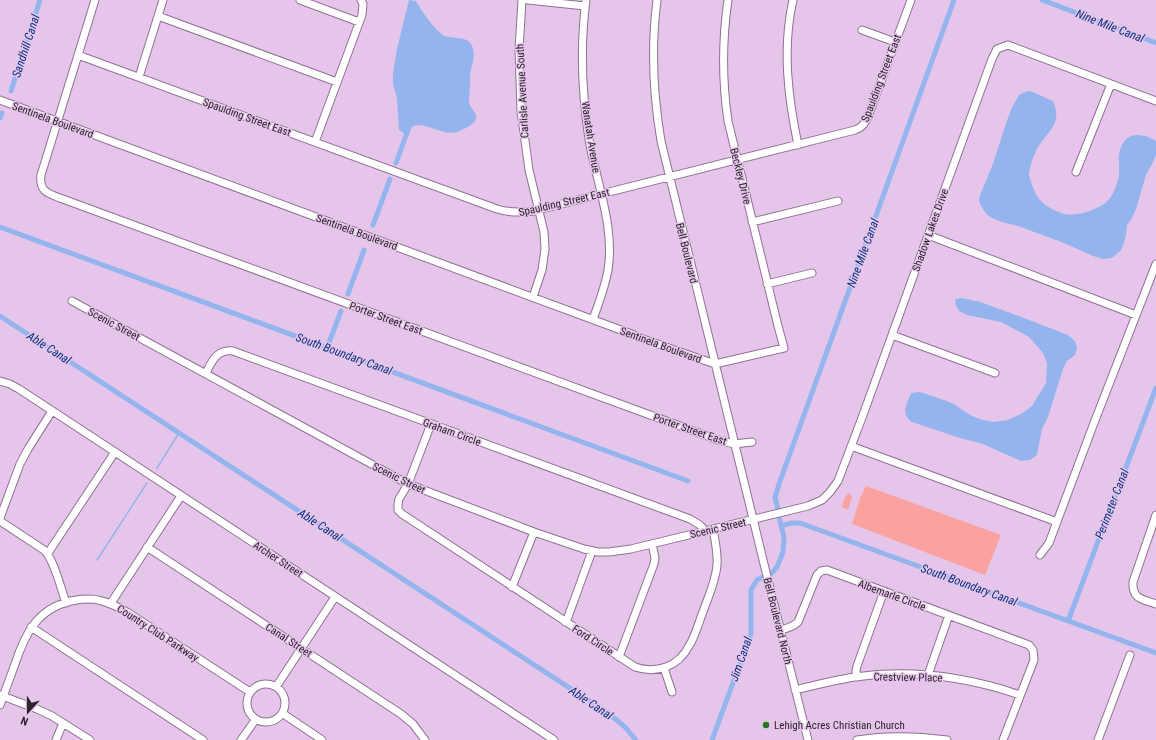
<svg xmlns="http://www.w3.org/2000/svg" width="1156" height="740" font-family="'Roboto Condensed',sans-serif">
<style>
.green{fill:#f9a29f}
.water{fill:#94b4ee}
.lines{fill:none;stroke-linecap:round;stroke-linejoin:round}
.stream{stroke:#94b4ee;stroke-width:1.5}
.canal{stroke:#94b4ee;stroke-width:5}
.minor-casing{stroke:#8e7192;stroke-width:9}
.minor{stroke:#fff;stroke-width:7}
.poi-dot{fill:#277721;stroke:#e5c6ea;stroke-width:1.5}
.labels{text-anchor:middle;stroke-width:3;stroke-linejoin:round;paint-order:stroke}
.street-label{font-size:11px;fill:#2e222f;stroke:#e5c6ea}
.poi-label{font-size:11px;fill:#2e222f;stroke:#e5c6ea;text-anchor:start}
.water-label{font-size:12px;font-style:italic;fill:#073082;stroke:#e5c6ea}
</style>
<rect width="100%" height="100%" fill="#e5c6ea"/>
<path class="green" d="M 866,486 L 1001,535 L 985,575 L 852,524 L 860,498 Z
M 849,493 L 852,497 L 848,510 L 842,507 C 843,502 845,496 849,493 Z"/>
<path class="water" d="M 409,0 L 416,1 C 421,10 435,31 445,36 C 453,39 466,36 471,44 C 477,55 472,63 470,74 C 470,82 470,90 469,98 C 469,101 469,105 471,107 C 473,111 477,113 476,118 C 475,124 466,128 460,131 C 443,138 429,122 413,126 L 407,135 L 399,130 L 397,98 L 393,84 L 393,73 L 397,49 Z
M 1030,91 L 1053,101 C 1062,121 1051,129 1040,144 C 1035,151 1029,167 1029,175 C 1030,180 1032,185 1034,190 C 1038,201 1049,209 1061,213 C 1070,216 1081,214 1090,211 C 1099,207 1107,204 1112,195 C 1115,189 1118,182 1119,175 C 1120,168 1118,161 1119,154 C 1123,132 1140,131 1156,141 L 1156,155 L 1152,164 L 1146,175 L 1136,209 L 1132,218 L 1127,225 L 1126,235 L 1124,243 L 1121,250 L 1112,258 L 1103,259 L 1093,256 L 1064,243 L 1018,226 L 1002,222 L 994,219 L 987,215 L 981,206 L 979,201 L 980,195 L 993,164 L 1005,126 L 1012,107 L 1019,95 L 1025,92 Z
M 962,298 L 980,302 L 1024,318 L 1068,335 L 1075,341 L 1077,348 L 1075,355 L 1067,361 L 1063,369 L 1048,417 L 1042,429 L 1037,455 L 1030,460 L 1021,461 L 983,444 L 960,438 L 912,422 C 900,414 907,404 911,393 L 920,392 L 938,398 L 952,403 L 972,416 L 983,420 L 994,422 L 1008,420 L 1021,414 L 1032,406 L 1046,383 L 1047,363 L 1043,353 L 1029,337 L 1001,322 L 967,315 L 959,311 L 956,306 L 955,301 L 956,299 Z"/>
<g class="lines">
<path class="stream" d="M 157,468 L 179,433
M 97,560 L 147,483"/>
<path class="canal" d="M 1042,0 L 1156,43
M 11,91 L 40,0
M 0,118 L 2,113
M 396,163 L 408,130
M 373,225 L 390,179
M 0,227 L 688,481
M 348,294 L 364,250
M 0,316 L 608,713 L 625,727 L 636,740
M 327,348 L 341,311
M 778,509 L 775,498 L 779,484 L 954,0
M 781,526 L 791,523 L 800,523 L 1156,653
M 1068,621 L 1156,388
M 712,740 L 751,634 L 751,590 L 757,580 L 773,572 L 777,567 L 783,552 L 784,537 L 779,517"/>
<g class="minor-casing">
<path id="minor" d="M 95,0 L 41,175 C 39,191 47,193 60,198 L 718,440 L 734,444 L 752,442
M 300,0 L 359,22
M 522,0 L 519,50 L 521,111 L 529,170 L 544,232 L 545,249 L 542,270 L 533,297
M 528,0 L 585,6
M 586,0 C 580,46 582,94 589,139 C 596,182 615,226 608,270 C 605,287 599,303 593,319
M 657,0 C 651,47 653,94 661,141 L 765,568 L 808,740
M 793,0 C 782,48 788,97 798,145
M 158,16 L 337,82
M 862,30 L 895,42
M 78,55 L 497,209 C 510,213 520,213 534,211 L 855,130 C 863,127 866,122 869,114 L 911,0
M 139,77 L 163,0
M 0,100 L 629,333 L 643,339 L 715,364 L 784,348 L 778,326 L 728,121 C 722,80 722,41 728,0
M 315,142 L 362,15 L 363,4 L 361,0
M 1076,172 L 1111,84
M 752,222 L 838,201
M 928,235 L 1136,315
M 767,284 L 812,273
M 72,301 L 408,484 L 534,532 L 584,549 L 598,552 L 609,552 L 631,549 L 808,506 L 822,500 L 830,492 L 838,481 L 863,415 L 992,59 L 997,49 L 1008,45 L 1156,101
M 892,335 L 995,373
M 206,373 C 212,361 217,349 233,351 L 690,519 L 700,525 L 705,531
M 0,381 L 10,384 L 19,389 L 554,740
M 431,424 L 408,484 L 399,499 L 398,504 L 398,510 L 402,514 L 635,667 C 657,674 678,667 689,646 C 696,635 699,621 704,609 C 709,595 716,580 717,565 C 718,553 715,541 713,529
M 851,446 L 1057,522
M 1156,515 L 1133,582 C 1132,599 1142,599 1156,604
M 0,518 L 20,464 L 28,449 L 52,411
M 0,521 L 44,550 C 54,559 61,589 66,603
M 147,547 L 401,714 L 413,724 L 425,740
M 48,553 L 115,452
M 1040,555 L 1049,543 L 1094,423 L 1156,264
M 512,587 L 534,532
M 111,603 L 181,496
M 565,622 L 568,617 L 592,551
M 31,627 L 203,740
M 781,630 C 788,628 793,627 798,622 L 817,575 L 821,571 L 827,570 L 1029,645 L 1033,650 L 1034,660 L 1003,740
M 619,657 L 654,564 L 655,558 L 652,544
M 664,668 L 672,692
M 928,675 L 949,615
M 857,677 L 856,671 L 857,666 L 884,591
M247 703a19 19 0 1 1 38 0a19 19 0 1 1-38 0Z
M 276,687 L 335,597
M 795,690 C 815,685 835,680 855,677 C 911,669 967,677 1020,695
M 0,695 L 37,709 L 52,716 L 90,740
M 0,705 C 5,691 10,678 15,664 C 25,634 37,609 71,601 C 94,596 107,601 127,612 L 250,692
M 282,713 L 322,740
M 56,740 L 63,723
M 241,740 L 256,719
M 857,740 C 887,735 917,736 947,740
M 1098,740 L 1130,655"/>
</g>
<use href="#minor" class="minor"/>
</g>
<circle class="poi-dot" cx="766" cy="725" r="4"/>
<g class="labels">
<g class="street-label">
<text transform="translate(881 78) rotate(-69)" y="4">Spaulding Street East</text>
<text transform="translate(522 91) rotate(-93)" y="4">Carlisle Avenue South</text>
<text transform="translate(247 117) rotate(20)" y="4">Spaulding Street East</text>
<text transform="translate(53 120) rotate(20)" y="4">Sentinela Boulevard</text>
<text transform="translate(591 137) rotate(81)" y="4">Wanatah Avenue</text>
<text transform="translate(741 176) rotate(76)" y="4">Beckley Drive</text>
<text transform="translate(564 202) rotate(-13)" y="4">Spaulding Street East</text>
<text transform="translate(930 230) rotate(-70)" y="4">Shadow Lakes Drive</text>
<text transform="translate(357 232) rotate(20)" y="4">Sentinela Boulevard</text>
<text transform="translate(687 253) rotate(76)" y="4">Bell Boulevard</text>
<text transform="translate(386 318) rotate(20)" y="4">Porter Street East</text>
<text transform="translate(114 324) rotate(28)" y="4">Scenic Street</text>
<text transform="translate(661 345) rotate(20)" y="4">Sentinela Boulevard</text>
<text transform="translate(690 429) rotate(19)" y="4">Porter Street East</text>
<text transform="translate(452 432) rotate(20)" y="4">Graham Circle</text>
<text transform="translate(399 478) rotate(26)" y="4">Scenic Street</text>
<text transform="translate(718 528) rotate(-13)" y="4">Scenic Street</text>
<text transform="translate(278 559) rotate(33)" y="4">Archer Street</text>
<text transform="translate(892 595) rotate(20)" y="4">Albemarle Circle</text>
<text transform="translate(778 621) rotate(76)" y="4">Bell Boulevard North</text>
<text transform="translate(158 633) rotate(33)" y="4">Country Club Parkway</text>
<text transform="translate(289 640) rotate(33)" y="4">Canal Street</text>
<text transform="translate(593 640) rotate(33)" y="4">Ford Circle</text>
<text transform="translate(908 677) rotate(1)" y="4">Crestview Place</text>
</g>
<g class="poi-label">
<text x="774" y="729">Lehigh Acres Christian Church</text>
</g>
<g class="water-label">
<text transform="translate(1110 26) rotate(21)" y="4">Nine Mile Canal</text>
<text transform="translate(26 46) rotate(-72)" y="4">Sandhill Canal</text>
<text transform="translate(863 253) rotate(-70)" y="4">Nine Mile Canal</text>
<text transform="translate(49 348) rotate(33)" y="4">Able Canal</text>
<text transform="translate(344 354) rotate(20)" y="4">South Boundary Canal</text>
<text transform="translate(1112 504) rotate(-69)" y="4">Perimeter Canal</text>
<text transform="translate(320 525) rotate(33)" y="4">Able Canal</text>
<text transform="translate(969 585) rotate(20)" y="4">South Boundary Canal</text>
<text transform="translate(741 659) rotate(-71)" y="4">Jim Canal</text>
<text transform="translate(591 703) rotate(34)" y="4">Able Canal</text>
</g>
</g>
<g transform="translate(28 712) rotate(201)" stroke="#e5c6ea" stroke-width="3" paint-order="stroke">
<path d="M0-3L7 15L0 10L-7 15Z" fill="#2e222f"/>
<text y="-6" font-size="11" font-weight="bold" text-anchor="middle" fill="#2e222f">N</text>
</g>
</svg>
